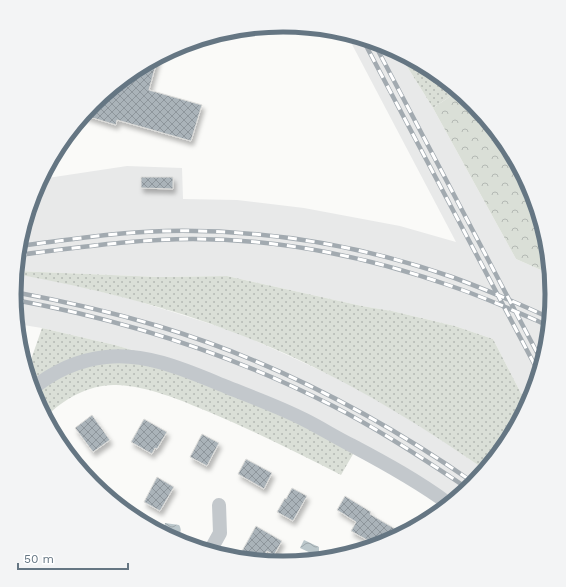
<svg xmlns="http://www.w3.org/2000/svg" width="566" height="587" font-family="'Work Sans',sans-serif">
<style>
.built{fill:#e8e9e9}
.green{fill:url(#green-dots)}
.forest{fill:url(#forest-crowns)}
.water{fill:url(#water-waves)}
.building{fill:url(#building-cross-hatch);stroke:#dcdcda;filter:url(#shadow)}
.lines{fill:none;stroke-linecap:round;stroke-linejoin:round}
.minor{stroke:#c3c8cc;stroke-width:14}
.rail-casing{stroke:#a2aab0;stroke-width:4.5}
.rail{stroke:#fff;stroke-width:3;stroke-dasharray:9;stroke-linecap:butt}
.rim{fill:none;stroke:#657683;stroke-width:5}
</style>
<defs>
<pattern id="green-dots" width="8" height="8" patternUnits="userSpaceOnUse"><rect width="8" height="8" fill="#dadfd7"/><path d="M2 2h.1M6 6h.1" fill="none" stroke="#b4b9b4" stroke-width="1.8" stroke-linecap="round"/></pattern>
<pattern id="forest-crowns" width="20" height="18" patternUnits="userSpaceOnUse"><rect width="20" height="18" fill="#dadfd7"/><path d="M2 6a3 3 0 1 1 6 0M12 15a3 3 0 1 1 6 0" fill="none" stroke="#b4b9b4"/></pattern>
<pattern id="water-waves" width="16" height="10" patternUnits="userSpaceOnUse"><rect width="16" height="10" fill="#bbc7cb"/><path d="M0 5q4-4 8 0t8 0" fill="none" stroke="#9ca6aa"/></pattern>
<pattern id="building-cross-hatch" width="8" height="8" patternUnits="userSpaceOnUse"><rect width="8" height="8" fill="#aab3b9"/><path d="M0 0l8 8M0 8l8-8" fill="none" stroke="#8e969c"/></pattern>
<filter id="shadow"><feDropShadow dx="2.5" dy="4.5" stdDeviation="2" flood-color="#0004"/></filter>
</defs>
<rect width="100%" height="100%" fill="#fafaf8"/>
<path class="built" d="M 346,33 L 386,45 L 398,52 L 433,108 L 516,259 L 550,274 L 552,294 L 547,346 L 531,397 L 527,405 L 493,339 L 455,326 L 392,311 L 362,306 L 227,276 L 159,277 L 16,271 L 19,241 L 35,190 L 41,179 L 127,166 L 182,168 L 183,199 L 237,200 L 304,208 L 400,226 L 456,242 Z
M 16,274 L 57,281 L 131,299 L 195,319 L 238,333 L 287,355 L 343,381 L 404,416 L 449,445 L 485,470 L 473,484 L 453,500 L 180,364 L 115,345 L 42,328 L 17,324 L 14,293 Z"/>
<path class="green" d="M 398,52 L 433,70 L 458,91 L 433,108 Z
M 16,271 L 159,277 L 227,276 L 362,306 L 392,311 L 455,326 L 493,339 L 527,405 L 507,443 L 485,470 C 408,416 326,368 238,334 C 167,306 91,288 16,274 Z
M 42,328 L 115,345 L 180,364 L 360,442 L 341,475 C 298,453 254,431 209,412 C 180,400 148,386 116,385 C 90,384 63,399 46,417 L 34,396 L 27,371 Z"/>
<path class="forest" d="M 458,91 C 503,128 534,183 547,241 C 549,251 549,263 550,274 L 516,259 L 433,108 Z"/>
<path class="water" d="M 165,523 L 179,525 C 185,534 174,540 169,530 L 164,530 Z
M 304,540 L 319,547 L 319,553 L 315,555 L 300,548 Z"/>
<path class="building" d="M 158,57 L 149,90 L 202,105 L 191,141 L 117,120 L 116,125 L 83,115 L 93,103 L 134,70 Z
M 141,177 L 173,177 L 173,189 L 141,188 Z
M 92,415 L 110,440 L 93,452 L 75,428 Z
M 144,419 L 167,432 L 157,449 L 155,448 L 152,454 L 131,442 Z
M 202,434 L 219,443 L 207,466 L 190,457 Z
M 246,459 L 272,473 L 264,489 L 238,474 Z
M 157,477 L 174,487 L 160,511 L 144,502 Z
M 292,488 L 307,496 L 293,521 L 277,512 L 285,498 L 286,499 Z
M 345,496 L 371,512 L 370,514 L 402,533 L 386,542 L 376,545 L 351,531 L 356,522 L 337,510 Z
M 256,526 L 282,541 L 274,555 L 267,551 L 262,560 L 258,560 L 242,551 Z"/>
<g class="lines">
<path class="minor" d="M 32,389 C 54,371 77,360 106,357 C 147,352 190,372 227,387 C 254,398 280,407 305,420 C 321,428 335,437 351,445 C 385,463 418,481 449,504
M 210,551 L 220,533 L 219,505"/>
<g class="rail-casing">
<path id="rail" d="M 362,38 L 539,373
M 373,41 L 542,362
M 19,246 C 68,240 117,232 166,231 C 263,229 360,245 452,277 C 485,289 517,303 550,318
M 18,255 C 76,248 134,239 193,239 C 281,239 368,257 451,286 C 484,297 517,312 549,326
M 14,292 C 63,301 111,312 158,326 C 271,360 378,416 474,483
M 15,300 C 125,320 233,355 333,406 C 380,430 424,459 467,488"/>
</g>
<use href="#rail" class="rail"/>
</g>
<path d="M0 0H566V587H0ZM21 294a262 262 0 1 1 524 0a262 262 0 1 1-524 0Z" fill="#f3f4f5" fill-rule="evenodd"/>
<path class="rim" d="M21 294a262 262 0 1 1 524 0a262 262 0 1 1-524 0Z"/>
<path d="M18 563v6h110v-6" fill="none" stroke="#657683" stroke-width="2"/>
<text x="24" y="563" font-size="12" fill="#657683" stroke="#ffffff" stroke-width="3" paint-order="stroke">50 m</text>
</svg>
